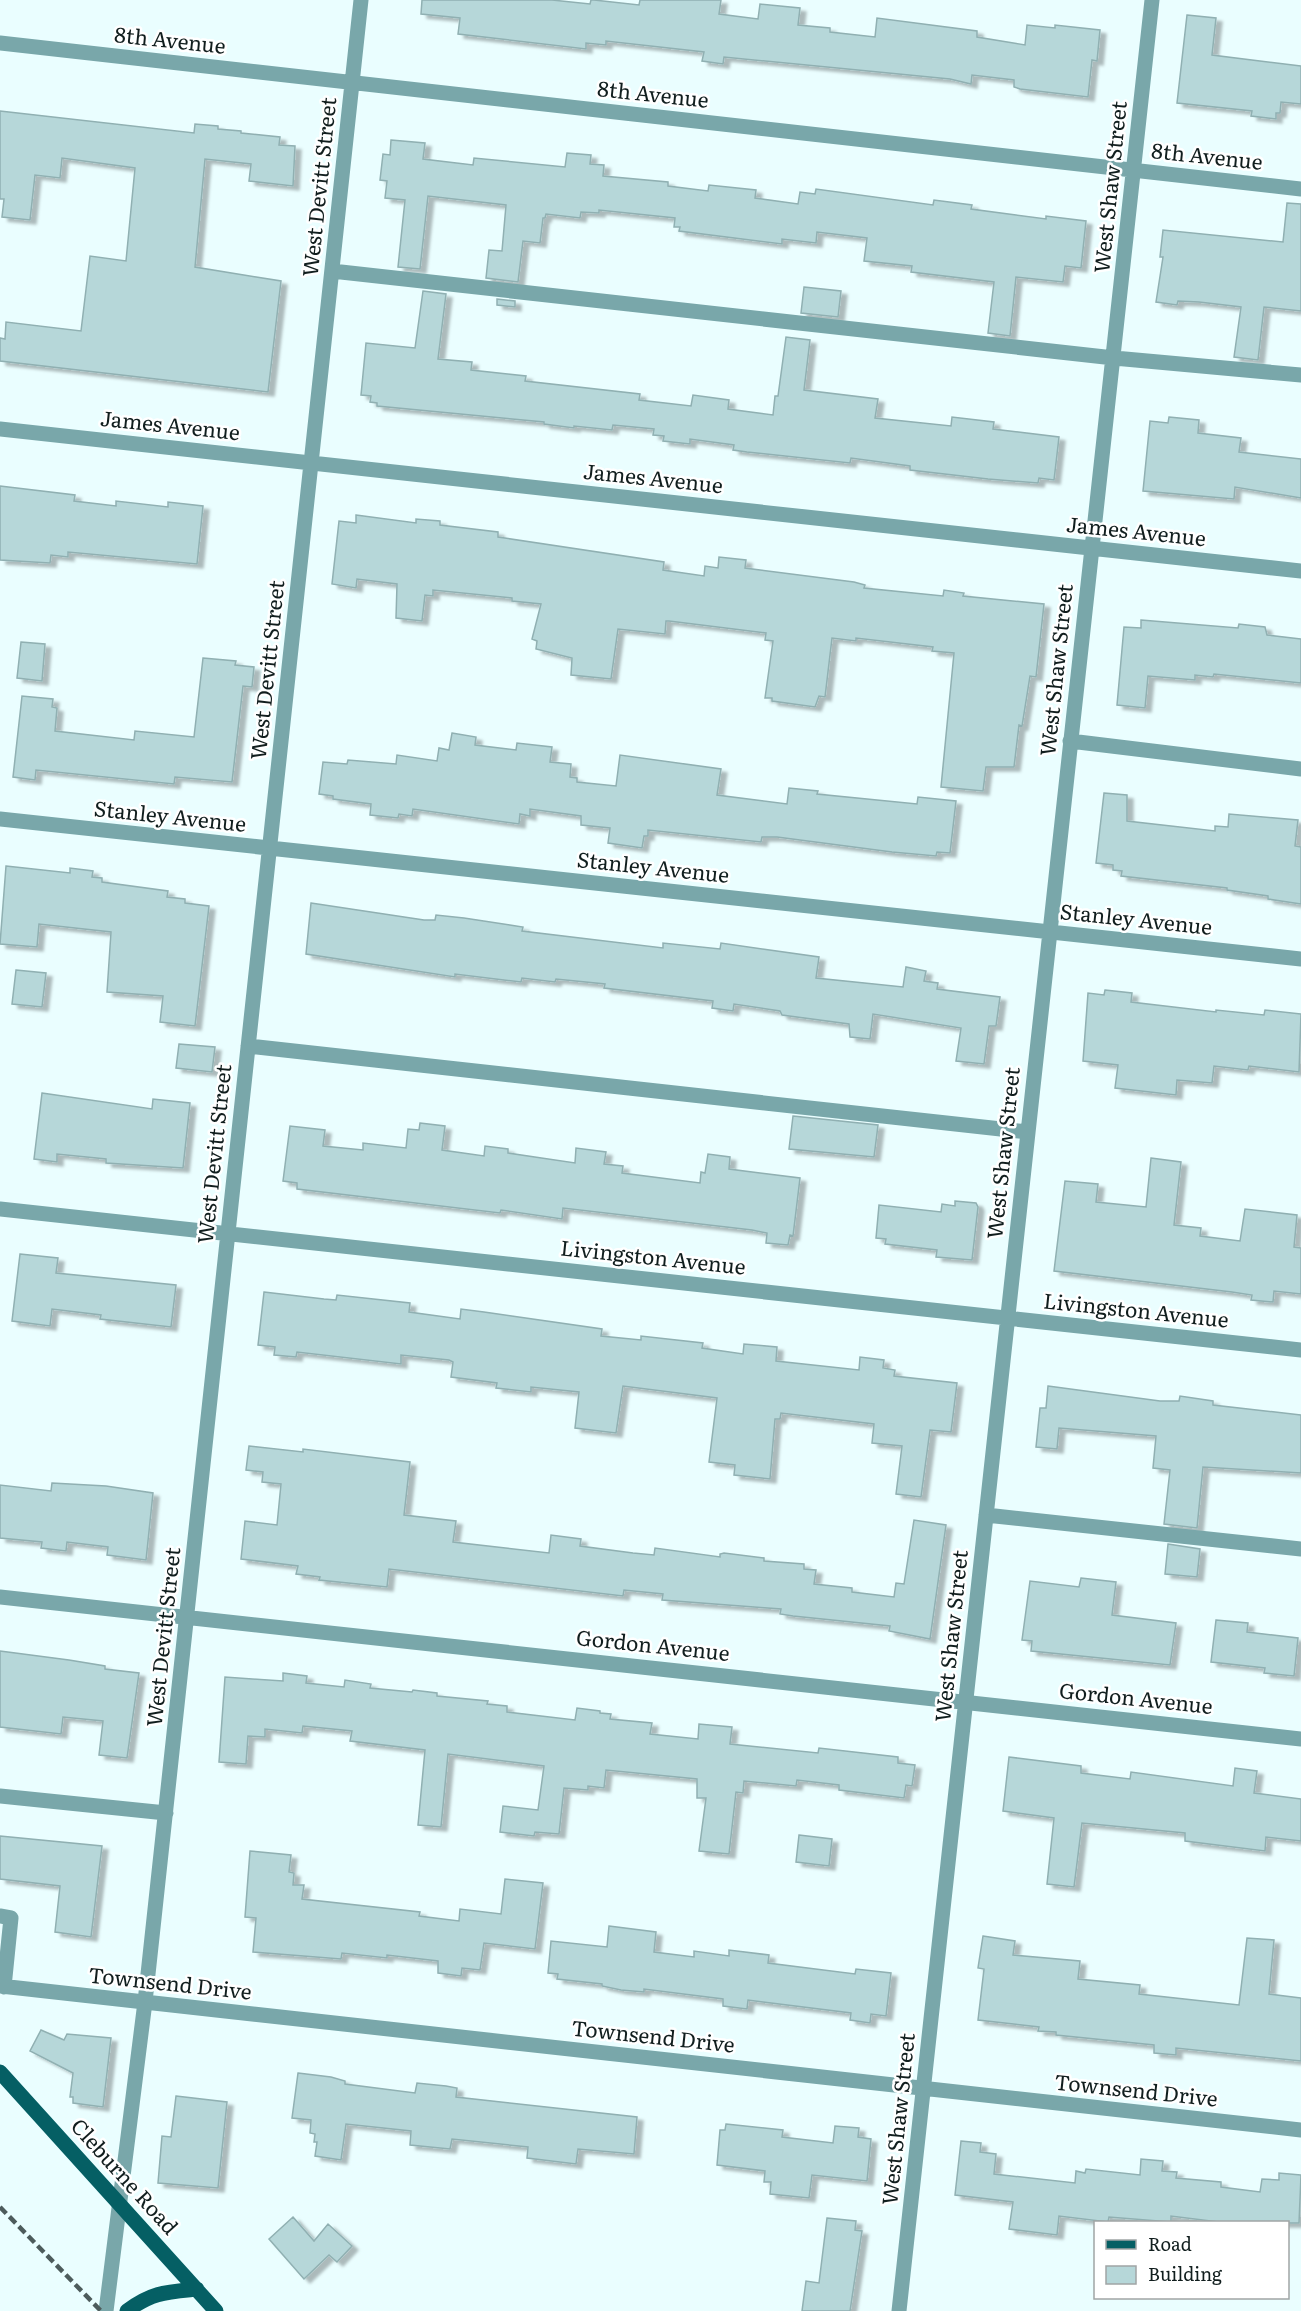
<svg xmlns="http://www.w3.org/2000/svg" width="1301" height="2311" font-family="Literata,serif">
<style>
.building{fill:#b6d7d9;stroke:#90b0b2;stroke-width:1.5;filter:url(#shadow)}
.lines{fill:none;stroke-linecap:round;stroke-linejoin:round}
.minor{stroke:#79a7aa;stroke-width:15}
.major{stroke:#055f64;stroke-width:15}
.rail{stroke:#4d5c5c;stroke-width:4.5;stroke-dasharray:9 4.5;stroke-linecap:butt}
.labels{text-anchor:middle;stroke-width:5;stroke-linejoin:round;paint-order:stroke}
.street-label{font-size:21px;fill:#111e1e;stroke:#fff}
</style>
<defs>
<filter id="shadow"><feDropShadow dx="6" dy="4" stdDeviation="1.5" flood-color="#0004"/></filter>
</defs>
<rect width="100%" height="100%" fill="#eafeff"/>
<path class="building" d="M 422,0 L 552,0 L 590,4 L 591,0 L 594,0 L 639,5 L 640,0 L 721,0 L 719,14 L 758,19 L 760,4 L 800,8 L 798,25 L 830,28 L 830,32 L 875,37 L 877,18 L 977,31 L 977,37 L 1025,45 L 1027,25 L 1055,28 L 1055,25 L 1100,30 L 1097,61 L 1092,60 L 1088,97 L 1020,89 L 1014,87 L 1014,80 L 972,75 L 971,84 L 950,79 L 724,57 L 723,64 L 702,61 L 704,52 L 606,41 L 606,45 L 586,43 L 586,49 L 458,34 L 460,18 L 421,14 Z
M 1187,15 L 1216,18 L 1212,55 L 1301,66 L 1301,104 L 1281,102 L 1280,113 L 1276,113 L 1276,119 L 1251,116 L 1252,111 L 1177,103 Z
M 0,111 L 194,133 L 195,124 L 218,126 L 218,129 L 241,131 L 241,133 L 280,137 L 279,145 L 295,146 L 293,186 L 249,181 L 251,164 L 205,159 L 195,267 L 281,281 L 268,392 L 0,361 L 0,338 L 5,339 L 6,322 L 81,331 L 90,256 L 126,261 L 135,168 L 62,158 L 60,178 L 35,175 L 30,220 L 2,217 L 4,199 L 0,199 Z
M 391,140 L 425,143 L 423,159 L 473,165 L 474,158 L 565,167 L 567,153 L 591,155 L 590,164 L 604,165 L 603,176 L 668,182 L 668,186 L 708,191 L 709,185 L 756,190 L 755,198 L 798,204 L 800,192 L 815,194 L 816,189 L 933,205 L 934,200 L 972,205 L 971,209 L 1046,219 L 1046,216 L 1086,221 L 1081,268 L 1065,266 L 1063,282 L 1016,277 L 1010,336 L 988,333 L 994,282 L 911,272 L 912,266 L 864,261 L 867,238 L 817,232 L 816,243 L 782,239 L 782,244 L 679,231 L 680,227 L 674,227 L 675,218 L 599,210 L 599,213 L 581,212 L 580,218 L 546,214 L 545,218 L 543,218 L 540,243 L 523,241 L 518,282 L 486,278 L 489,250 L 502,251 L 506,205 L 428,196 L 420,269 L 398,267 L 405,200 L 385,198 L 387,181 L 380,180 L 383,154 L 390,155 Z
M 1287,203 L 1301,204 L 1301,311 L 1264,307 L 1258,360 L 1234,357 L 1241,307 L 1199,302 L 1178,301 L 1177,305 L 1156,302 L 1163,257 L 1160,257 L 1163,230 L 1283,242 Z
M 804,287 L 841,291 L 838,317 L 801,313 Z
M 423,291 L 446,294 L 438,359 L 472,362 L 471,370 L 526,376 L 525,381 L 640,394 L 639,400 L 691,406 L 693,395 L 729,400 L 728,409 L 773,415 L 775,396 L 778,396 L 786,337 L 810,340 L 804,390 L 878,399 L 875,418 L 951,426 L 952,417 L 994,422 L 993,429 L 1059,437 L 1054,480 L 1039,478 L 1038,483 L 988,479 L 910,470 L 910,466 L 851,458 L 850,463 L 747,452 L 733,450 L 734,445 L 690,439 L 690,444 L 663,441 L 664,436 L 653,435 L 654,429 L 613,425 L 612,430 L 574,426 L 574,428 L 544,424 L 544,422 L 377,406 L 377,403 L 370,402 L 371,396 L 361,395 L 366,343 L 415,348 Z
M 497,299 L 515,301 L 515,307 L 497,305 Z
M 1169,417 L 1199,420 L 1198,433 L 1241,438 L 1239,452 L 1301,459 L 1301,498 L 1235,487 L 1234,499 L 1143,491 L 1150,421 L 1168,423 Z
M 0,486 L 75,495 L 74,501 L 116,506 L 116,501 L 168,507 L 168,502 L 203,506 L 197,564 L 68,552 L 68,557 L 51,555 L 50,563 L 0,560 Z
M 356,515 L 416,523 L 416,519 L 440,521 L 440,525 L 498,532 L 498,537 L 664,562 L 663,570 L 704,576 L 705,566 L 718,568 L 719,557 L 746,560 L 745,568 L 854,582 L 865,585 L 864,588 L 943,596 L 944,590 L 964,593 L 963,596 L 1044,604 L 1036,677 L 1030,676 L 1022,726 L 1019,725 L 1014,767 L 986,767 L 983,791 L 941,787 L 954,653 L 932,651 L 933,647 L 856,638 L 856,641 L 832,638 L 825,697 L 819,696 L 815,707 L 772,701 L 772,698 L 765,698 L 773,641 L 765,640 L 766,633 L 669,621 L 666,621 L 665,634 L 618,629 L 611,679 L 571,675 L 572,658 L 536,649 L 537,641 L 532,639 L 541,604 L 512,601 L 512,598 L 433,590 L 433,596 L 425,595 L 422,621 L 396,618 L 397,584 L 357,579 L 356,588 L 332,584 L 339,521 L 356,523 Z
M 1141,620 L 1238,628 L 1239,624 L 1265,627 L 1267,635 L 1301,639 L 1301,683 L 1214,674 L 1213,677 L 1195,675 L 1195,680 L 1148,676 L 1145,708 L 1117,705 L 1124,627 L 1141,628 Z
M 21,642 L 45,644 L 42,681 L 17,678 Z
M 203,658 L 236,661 L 235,665 L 254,667 L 252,687 L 243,686 L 232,782 L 175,777 L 174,784 L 36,770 L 35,780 L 13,777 L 22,696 L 53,699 L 52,707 L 57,708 L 55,731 L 134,740 L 135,731 L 194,737 Z
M 452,733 L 476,737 L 475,745 L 516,750 L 517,743 L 552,747 L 550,762 L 571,764 L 570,777 L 577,778 L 577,782 L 616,786 L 620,755 L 721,769 L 717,795 L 787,804 L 789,788 L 818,791 L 817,794 L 917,804 L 918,797 L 956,801 L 950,853 L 937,852 L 936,856 L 892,852 L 777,837 L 762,837 L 761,842 L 648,830 L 648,836 L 644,836 L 642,848 L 608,843 L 610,828 L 581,825 L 581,816 L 530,809 L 530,816 L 520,814 L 519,824 L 413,809 L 412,816 L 399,814 L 398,818 L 370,815 L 371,804 L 333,799 L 333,796 L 319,794 L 323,762 L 347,764 L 348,760 L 396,764 L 397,755 L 437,761 L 439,748 L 449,750 Z
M 1104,793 L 1127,795 L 1127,821 L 1215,831 L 1215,826 L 1228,827 L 1229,814 L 1298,820 L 1295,846 L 1301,847 L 1301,904 L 1268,899 L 1268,896 L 1227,890 L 1227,888 L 1121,876 L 1122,871 L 1113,870 L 1113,865 L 1096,863 Z
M 6,866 L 70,873 L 70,868 L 93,871 L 92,877 L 102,878 L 102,882 L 168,891 L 167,897 L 185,899 L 185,903 L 209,906 L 195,1026 L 160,1022 L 163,996 L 107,992 L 111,932 L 39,924 L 37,947 L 0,944 Z
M 311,903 L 424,920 L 435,920 L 436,915 L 464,918 L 523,927 L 522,931 L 663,948 L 663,943 L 720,949 L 721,943 L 819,957 L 816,978 L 903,987 L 906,967 L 926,971 L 924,981 L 938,983 L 937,989 L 1000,997 L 996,1026 L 989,1026 L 984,1064 L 956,1061 L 961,1028 L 873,1014 L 870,1039 L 850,1037 L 849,1024 L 782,1015 L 780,1011 L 734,1004 L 733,1011 L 712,1008 L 713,1001 L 604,988 L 605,984 L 556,979 L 555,982 L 522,978 L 521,982 L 455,974 L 455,977 L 306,954 Z
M 16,970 L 46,973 L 42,1007 L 12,1004 Z
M 1105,990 L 1132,993 L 1131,1002 L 1216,1012 L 1216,1010 L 1264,1015 L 1265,1010 L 1301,1014 L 1299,1072 L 1249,1066 L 1248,1070 L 1214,1066 L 1212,1083 L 1177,1080 L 1176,1095 L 1115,1088 L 1118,1065 L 1083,1061 L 1088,993 L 1104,995 Z
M 179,1044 L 215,1047 L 212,1072 L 176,1068 Z
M 42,1093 L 152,1109 L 153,1099 L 190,1103 L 183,1168 L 106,1163 L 106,1159 L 57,1154 L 57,1162 L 34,1159 Z
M 793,1116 L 878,1125 L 874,1157 L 789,1149 Z
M 420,1123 L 445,1126 L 442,1150 L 484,1156 L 485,1146 L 508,1149 L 508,1153 L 575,1163 L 576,1148 L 606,1152 L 604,1164 L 623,1166 L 622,1173 L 700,1183 L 701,1172 L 705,1173 L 708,1154 L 730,1157 L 729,1169 L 800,1178 L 793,1236 L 790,1235 L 788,1245 L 766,1243 L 767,1233 L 752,1230 L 563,1208 L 562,1219 L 501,1210 L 500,1213 L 297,1189 L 297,1183 L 283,1181 L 290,1126 L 325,1130 L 323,1146 L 363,1150 L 363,1143 L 406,1148 L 408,1129 L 419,1130 Z
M 1151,1158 L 1181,1162 L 1174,1225 L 1201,1228 L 1200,1236 L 1240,1241 L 1245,1209 L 1297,1215 L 1294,1247 L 1301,1248 L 1301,1294 L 1274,1291 L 1273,1302 L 1251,1300 L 1252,1295 L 1232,1292 L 1054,1271 L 1065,1181 L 1098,1184 L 1096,1202 L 1146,1207 Z
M 955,1201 L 976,1203 L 978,1207 L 972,1260 L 936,1257 L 937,1250 L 885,1244 L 886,1239 L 876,1238 L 879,1205 L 941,1212 L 942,1204 L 955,1206 Z
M 20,1254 L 58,1258 L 56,1273 L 176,1285 L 171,1327 L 100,1319 L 101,1315 L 52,1309 L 50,1326 L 12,1321 Z
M 264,1292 L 324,1299 L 336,1300 L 337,1295 L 410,1303 L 409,1312 L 460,1319 L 461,1309 L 484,1312 L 602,1329 L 601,1336 L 641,1340 L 641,1336 L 703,1343 L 702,1348 L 743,1354 L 744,1344 L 777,1347 L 776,1361 L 859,1370 L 860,1357 L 884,1360 L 883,1368 L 895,1370 L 894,1376 L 957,1383 L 951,1432 L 930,1430 L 921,1497 L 896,1494 L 902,1446 L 872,1443 L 874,1424 L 781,1413 L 780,1419 L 775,1419 L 770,1479 L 734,1475 L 735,1465 L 709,1462 L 717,1398 L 623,1386 L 616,1433 L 575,1428 L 579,1392 L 531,1387 L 531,1392 L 496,1388 L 497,1383 L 451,1377 L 453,1362 L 449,1360 L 401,1355 L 401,1364 L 297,1352 L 296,1357 L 274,1355 L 275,1347 L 258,1345 Z
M 1048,1386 L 1160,1401 L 1179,1401 L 1180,1396 L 1213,1401 L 1213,1405 L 1301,1415 L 1301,1473 L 1203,1467 L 1197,1528 L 1164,1524 L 1170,1470 L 1153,1468 L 1156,1436 L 1059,1428 L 1057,1449 L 1036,1447 L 1040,1408 L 1046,1408 Z
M 249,1446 L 303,1452 L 303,1449 L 410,1462 L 404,1515 L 456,1521 L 453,1542 L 549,1553 L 551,1535 L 581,1539 L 580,1546 L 633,1553 L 654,1555 L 655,1548 L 720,1557 L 720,1554 L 724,1553 L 764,1558 L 764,1561 L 804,1564 L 804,1569 L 816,1570 L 814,1584 L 852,1588 L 852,1592 L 894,1597 L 896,1583 L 904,1584 L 914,1520 L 946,1525 L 930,1639 L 889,1631 L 890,1626 L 793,1616 L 780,1614 L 781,1609 L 662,1600 L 663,1594 L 624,1590 L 623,1596 L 389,1569 L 387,1587 L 319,1580 L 320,1577 L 296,1574 L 298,1566 L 241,1559 L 245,1521 L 277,1525 L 281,1484 L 262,1482 L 263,1472 L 246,1470 Z
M 52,1483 L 106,1486 L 153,1493 L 146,1560 L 107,1555 L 108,1547 L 67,1542 L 66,1551 L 41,1548 L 42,1542 L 0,1538 L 0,1485 L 51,1491 Z
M 1168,1544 L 1200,1549 L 1197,1577 L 1165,1574 Z
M 1081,1578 L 1116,1582 L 1112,1615 L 1176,1623 L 1170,1665 L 1031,1651 L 1032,1641 L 1022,1640 L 1030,1581 L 1079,1587 Z
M 1216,1620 L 1248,1623 L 1247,1632 L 1298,1638 L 1294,1676 L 1264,1673 L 1265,1668 L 1211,1662 Z
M 0,1651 L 69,1660 L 105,1666 L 105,1669 L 139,1673 L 127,1758 L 99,1755 L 103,1721 L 63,1717 L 61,1734 L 0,1727 Z
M 283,1673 L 307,1676 L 306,1683 L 344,1687 L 345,1680 L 371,1684 L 370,1688 L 412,1692 L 413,1690 L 437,1693 L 437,1696 L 488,1701 L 487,1704 L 507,1706 L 507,1712 L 575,1720 L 577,1708 L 600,1711 L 600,1713 L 611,1714 L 610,1719 L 652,1723 L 650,1734 L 698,1739 L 699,1724 L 732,1727 L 730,1744 L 818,1753 L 819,1748 L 898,1757 L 898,1763 L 915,1765 L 912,1786 L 906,1785 L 904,1798 L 839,1790 L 839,1785 L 797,1780 L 796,1786 L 744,1781 L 743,1793 L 736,1792 L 729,1854 L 699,1851 L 706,1798 L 697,1798 L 697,1779 L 606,1770 L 604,1788 L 588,1786 L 588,1790 L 564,1788 L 559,1834 L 535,1832 L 534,1836 L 500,1832 L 503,1806 L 538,1810 L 544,1766 L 448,1754 L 441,1827 L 418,1825 L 425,1750 L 350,1741 L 352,1731 L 303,1726 L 302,1733 L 265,1729 L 265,1737 L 248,1736 L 246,1764 L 219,1762 L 225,1677 L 283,1681 Z
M 1009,1757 L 1081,1766 L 1081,1773 L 1130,1779 L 1131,1772 L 1233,1786 L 1235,1768 L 1257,1771 L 1254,1793 L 1301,1799 L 1301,1841 L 1266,1837 L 1265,1851 L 1185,1841 L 1185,1833 L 1082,1823 L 1074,1887 L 1047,1884 L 1054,1818 L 1003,1811 Z
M 799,1835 L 832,1839 L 829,1866 L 796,1862 Z
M 0,1836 L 102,1846 L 91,1937 L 55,1932 L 60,1886 L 0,1879 Z
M 250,1851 L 291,1855 L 289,1872 L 294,1873 L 293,1885 L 304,1885 L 302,1899 L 420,1912 L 419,1916 L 459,1921 L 460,1909 L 501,1914 L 505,1879 L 543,1883 L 535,1949 L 484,1943 L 480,1970 L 462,1968 L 461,1976 L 438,1973 L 438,1961 L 387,1955 L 387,1958 L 342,1953 L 341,1959 L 253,1952 L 256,1918 L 245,1917 Z
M 609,1926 L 656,1932 L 654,1952 L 694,1957 L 694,1951 L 729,1956 L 729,1950 L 769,1955 L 768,1963 L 855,1974 L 856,1969 L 891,1973 L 886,2016 L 871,2014 L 870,2023 L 850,2020 L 851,2013 L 763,2002 L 748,2000 L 747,2009 L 723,2006 L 723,1999 L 644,1989 L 644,1992 L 621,1990 L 602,1986 L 602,1984 L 557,1979 L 558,1974 L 548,1973 L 551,1941 L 607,1947 Z
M 983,1936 L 1015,1941 L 1013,1955 L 1080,1961 L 1078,1979 L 1140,1985 L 1139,1994 L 1239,2005 L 1247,1938 L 1274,1940 L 1269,1994 L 1301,1998 L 1301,2061 L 1176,2048 L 1176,2055 L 1154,2053 L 1154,2045 L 1056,2035 L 1056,2032 L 1038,2031 L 1039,2027 L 978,2020 L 984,1969 L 978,1968 Z
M 41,2030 L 64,2040 L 67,2034 L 111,2038 L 103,2107 L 73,2103 L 73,2097 L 70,2097 L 73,2073 L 30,2051 Z
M 298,2073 L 331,2077 L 345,2081 L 345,2084 L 415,2093 L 417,2083 L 446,2086 L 457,2088 L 456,2097 L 637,2117 L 634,2154 L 578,2149 L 576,2164 L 527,2158 L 528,2147 L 452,2139 L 450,2149 L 410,2145 L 411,2131 L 346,2124 L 341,2160 L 315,2156 L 317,2142 L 314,2142 L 315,2134 L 310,2133 L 311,2120 L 292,2118 Z
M 176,2096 L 227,2102 L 218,2188 L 158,2183 L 162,2136 L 171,2137 Z
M 726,2124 L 783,2130 L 782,2137 L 833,2143 L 835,2126 L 859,2128 L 858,2137 L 871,2139 L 867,2181 L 812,2175 L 809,2198 L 770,2194 L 771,2182 L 764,2182 L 765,2171 L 717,2165 L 720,2130 L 725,2130 Z
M 961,2141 L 981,2143 L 980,2152 L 996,2154 L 994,2174 L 1075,2183 L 1076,2171 L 1085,2173 L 1086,2169 L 1140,2175 L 1141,2159 L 1163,2161 L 1162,2171 L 1177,2172 L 1176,2178 L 1221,2182 L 1221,2187 L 1260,2192 L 1262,2179 L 1279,2180 L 1279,2173 L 1301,2175 L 1299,2223 L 1227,2223 L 1171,2216 L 1171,2222 L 1109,2217 L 1108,2222 L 1059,2216 L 1057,2235 L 1009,2229 L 1013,2202 L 955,2195 Z
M 293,2217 L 314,2241 L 328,2224 L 352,2246 L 337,2262 L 329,2255 L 304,2279 L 269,2239 Z
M 827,2218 L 856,2221 L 855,2230 L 862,2231 L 850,2311 L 802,2311 L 806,2281 L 819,2283 Z"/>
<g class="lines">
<path class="minor" d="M 0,43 L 1301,189
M 332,271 L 1114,358 L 1301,375
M 0,429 L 1301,571
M 1070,741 L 1301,769
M 0,819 L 1301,959
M 248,1046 L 1028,1132
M 0,1209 L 1301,1350
M 986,1515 L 1301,1549
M 0,1597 L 1301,1739
M 0,1796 L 166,1813
M 0,1916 L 11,1918 L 4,1987
M 0,1986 L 1301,2130
M 106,2311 L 145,2002 L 361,0
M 899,2311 L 1152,0"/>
<path class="major" d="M 0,2072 L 216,2311
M 127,2311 C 152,2292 167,2292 197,2289"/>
<path class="rail" d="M 0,2207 L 101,2311"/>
</g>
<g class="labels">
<g class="street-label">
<text transform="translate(170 41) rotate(6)" y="7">8th Avenue</text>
<text transform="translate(653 95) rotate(6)" y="7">8th Avenue</text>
<text transform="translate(1207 157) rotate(6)" y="7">8th Avenue</text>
<text transform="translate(320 187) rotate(-84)" y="7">West Devitt Street</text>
<text transform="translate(1111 187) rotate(-84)" y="7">West Shaw Street</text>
<text transform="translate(170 426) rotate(6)" y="7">James Avenue</text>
<text transform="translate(653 479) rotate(6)" y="7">James Avenue</text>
<text transform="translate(1136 532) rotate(6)" y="7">James Avenue</text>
<text transform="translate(268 670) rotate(-84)" y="7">West Devitt Street</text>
<text transform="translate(1057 670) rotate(-84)" y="7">West Shaw Street</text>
<text transform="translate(170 817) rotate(6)" y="7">Stanley Avenue</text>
<text transform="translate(653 868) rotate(6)" y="7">Stanley Avenue</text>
<text transform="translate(1136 920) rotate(6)" y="7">Stanley Avenue</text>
<text transform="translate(1004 1153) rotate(-84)" y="7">West Shaw Street</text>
<text transform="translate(215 1154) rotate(-84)" y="7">West Devitt Street</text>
<text transform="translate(653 1258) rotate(6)" y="7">Livingston Avenue</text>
<text transform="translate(1136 1311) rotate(6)" y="7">Livingston Avenue</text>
<text transform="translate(952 1636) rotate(-84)" y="7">West Shaw Street</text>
<text transform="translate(164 1637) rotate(-84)" y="7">West Devitt Street</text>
<text transform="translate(653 1646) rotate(6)" y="7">Gordon Avenue</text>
<text transform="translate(1136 1699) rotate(6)" y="7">Gordon Avenue</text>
<text transform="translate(170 1984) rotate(6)" y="7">Townsend Drive</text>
<text transform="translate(653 2037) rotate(6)" y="7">Townsend Drive</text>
<text transform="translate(1136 2091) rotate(6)" y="7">Townsend Drive</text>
<text transform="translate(899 2119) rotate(-84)" y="7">West Shaw Street</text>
<text transform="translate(124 2177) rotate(48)" y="7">Cleburne Road</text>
</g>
</g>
<rect x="1094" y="2221" width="195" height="78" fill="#ffffff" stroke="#a0a5a5" stroke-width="1.5"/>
<rect x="1106" y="2240" width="30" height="9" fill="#055f64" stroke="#a0a5a5" stroke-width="1.5"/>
<text x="1148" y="2251" font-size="18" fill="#111e1e">Road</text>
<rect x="1106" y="2266" width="30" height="18" fill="#b6d7d9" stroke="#a0a5a5" stroke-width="1.5"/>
<text x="1148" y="2281" font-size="18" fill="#111e1e">Building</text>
</svg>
